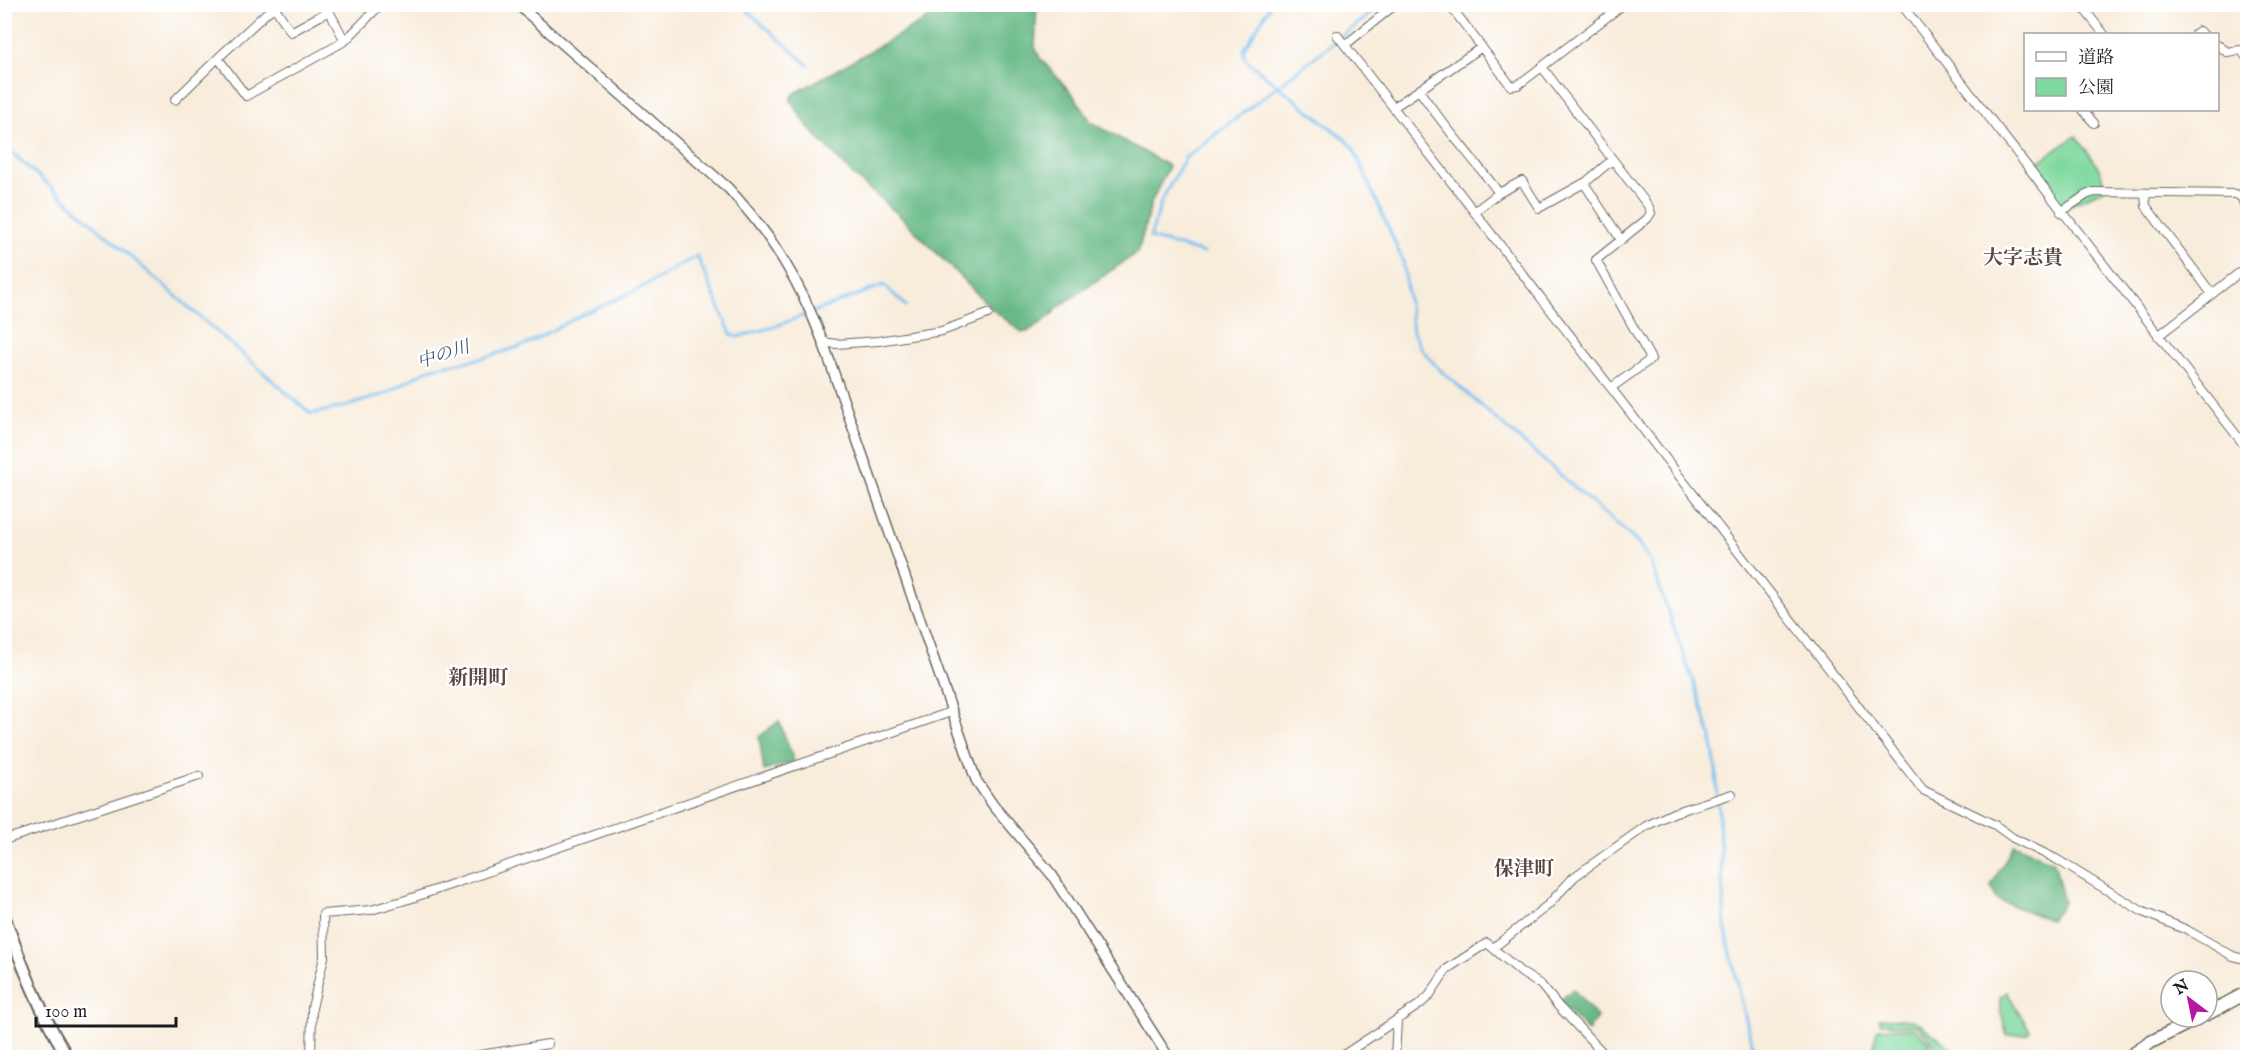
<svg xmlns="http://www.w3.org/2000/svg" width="2252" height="1062" font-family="'IM FELL English','Noto Serif JP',serif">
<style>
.green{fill:#80d99f;stroke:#4e7a5e;stroke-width:1.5}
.forest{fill:#68b986;stroke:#426a51;stroke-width:1.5}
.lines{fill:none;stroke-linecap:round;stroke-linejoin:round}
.stream{stroke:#77c1f0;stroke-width:3}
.minor-casing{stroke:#69655f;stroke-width:10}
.tertiary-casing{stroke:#69655f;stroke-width:12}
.secondary-casing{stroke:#69655f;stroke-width:14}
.primary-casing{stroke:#69655f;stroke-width:15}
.minor{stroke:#fff;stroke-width:8}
.tertiary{stroke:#fff;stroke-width:9}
.secondary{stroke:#fff;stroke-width:10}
.primary{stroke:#fff;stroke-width:12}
.labels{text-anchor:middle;stroke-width:4.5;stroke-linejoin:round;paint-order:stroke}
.water-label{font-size:18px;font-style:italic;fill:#405e71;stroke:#fff}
.quarter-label{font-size:20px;font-weight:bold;fill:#594842;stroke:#fff}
</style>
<rect width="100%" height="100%" fill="#fff"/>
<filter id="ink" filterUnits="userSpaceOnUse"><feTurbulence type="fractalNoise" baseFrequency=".0167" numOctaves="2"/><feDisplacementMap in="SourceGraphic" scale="12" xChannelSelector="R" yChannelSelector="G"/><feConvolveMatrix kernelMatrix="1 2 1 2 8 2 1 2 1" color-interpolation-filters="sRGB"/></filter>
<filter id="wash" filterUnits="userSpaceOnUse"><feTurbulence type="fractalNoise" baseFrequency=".008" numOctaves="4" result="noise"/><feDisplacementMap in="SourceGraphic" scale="24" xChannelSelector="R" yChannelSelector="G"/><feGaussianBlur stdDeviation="1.35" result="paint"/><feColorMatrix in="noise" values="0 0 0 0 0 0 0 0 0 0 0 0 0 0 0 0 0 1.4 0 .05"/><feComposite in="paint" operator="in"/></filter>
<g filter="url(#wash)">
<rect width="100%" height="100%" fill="#f8ecdb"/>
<path class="green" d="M 2076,136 C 2086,151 2107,171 2103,190 L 2061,209 L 2030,168 Z
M 2007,992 L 2030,1031 L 2027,1034 L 2007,1035 L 2000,1009 L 2000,998 Z
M 1879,1018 L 1912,1020 L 1920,1024 L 1956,1052 L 1957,1057 L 1941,1057 L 1938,1049 L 1918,1026 L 1881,1024 Z
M 1897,1028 L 1916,1029 L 1931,1045 L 1936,1057 L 1871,1057 L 1877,1029 Z"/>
<path class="forest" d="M 952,5 L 1037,5 L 1035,47 L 1040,58 L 1075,97 L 1091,122 L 1167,165 L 1168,168 L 1152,201 L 1138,252 L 1056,309 L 1051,316 L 1027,332 L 1022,332 L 992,309 L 901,217 L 852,174 L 808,127 L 791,101 L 791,97 L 795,93 Z
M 779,721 L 794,761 L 764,771 L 759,737 Z
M 2014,844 L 2054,862 L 2064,903 L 2050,920 L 1997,900 L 1991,886 Z
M 1573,989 L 1597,1017 L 1588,1031 L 1559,1002 Z"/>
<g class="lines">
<path class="stream" d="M 740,4 L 808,65
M 1271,4 L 1244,50 L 1244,56 L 1247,61 L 1346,140 L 1353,148 L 1403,261 L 1413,332 L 1420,347 L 1438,368 L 1637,542 L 1650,561 L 1698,695 L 1712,741 L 1716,770 L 1725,927 L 1751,1042 L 1759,1058
M 4,146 L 311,414 L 347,406 L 385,394 L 429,369 L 483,358 L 525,345 L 583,314 L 639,289 L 697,256 L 731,334 L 737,337 L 773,327 L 884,285 L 906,306
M 1204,253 L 1150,238 L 1162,200 L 1185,158 L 1383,4"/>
</g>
</g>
<g filter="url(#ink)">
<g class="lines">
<g class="minor-casing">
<path id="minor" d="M 273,4 L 274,6 L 218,58 L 246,96 L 345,41 L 381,4
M 1449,4 L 1511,86 L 1518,85 L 1624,4
M 1901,4 L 2248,450
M 2080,4 L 2104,34
M 274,6 L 291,32 L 329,11 L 345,41
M 4,9 L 11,4
M 2195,34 L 2199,31 L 2203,34
M 1337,35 L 1923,790 L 1995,825 L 2013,838 L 2056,859 L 2143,912 L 2187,930 L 2233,956 L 2248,960
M 1345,45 L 1396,4
M 2218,45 L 2227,52 L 2241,50 L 2248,59
M 1542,67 L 1649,207 L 1651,213 L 1647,219 L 1596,260 L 1651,359 L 1611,388
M 1419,90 C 1443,126 1473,158 1499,193 L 1474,212
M 175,100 L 218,58
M 1394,107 L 1482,47
M 2083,110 L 2094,123
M 1584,183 L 1621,240
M 1499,193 L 1522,181 L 1539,208 L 1586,182 L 1612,160
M 2145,193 L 2146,206 L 2212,294
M 2061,212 L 2086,195 L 2094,192 L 2236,194 L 2242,198 L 2248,218
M 2158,336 L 2248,266
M 823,342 L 836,344 L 878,341 L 942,331 L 988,314
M 4,840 L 199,776
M 1493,948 L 1548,905 L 1574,877 L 1646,826 L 1673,813 L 1732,794
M 311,1058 L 312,1008 L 324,957 L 323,914 L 371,910 L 409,899 L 951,712
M 461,1058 L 548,1044
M 1339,1058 L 1419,1005 L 1429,996 L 1447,969 L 1487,943 L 1522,973 L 1541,985 L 1559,1007 L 1608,1058
M 1395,1058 L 1397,1021"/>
</g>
<g class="tertiary-casing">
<path id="tertiary" d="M 517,4 L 728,188 C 772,235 800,282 823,342 L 976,780 L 993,805 L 1052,875 L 1169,1058"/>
</g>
<g class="secondary-casing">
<path id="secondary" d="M 4,915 C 22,966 40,1012 68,1058"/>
</g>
<g class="primary-casing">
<path id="primary" d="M 2207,1014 L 2248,992
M 2128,1058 L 2151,1042 L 2200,1017"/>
</g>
<use href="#minor" class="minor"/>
<use href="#tertiary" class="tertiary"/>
<use href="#secondary" class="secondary"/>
<use href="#primary" class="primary"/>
</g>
</g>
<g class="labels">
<g class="water-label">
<text transform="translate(443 354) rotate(-18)" y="6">中の川</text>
</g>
<g class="quarter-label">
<text x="2023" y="264">大字志貴</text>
<text x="478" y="684">新開町</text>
<text x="1524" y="875">保津町</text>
</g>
</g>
<rect width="2252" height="1062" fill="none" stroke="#fff" stroke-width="24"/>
<rect x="2024" y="33" width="195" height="78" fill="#ffffff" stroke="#a4a4a4" stroke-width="1.5"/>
<rect x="2036" y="52" width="30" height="9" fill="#ffffff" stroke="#a4a4a4" stroke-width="1.5"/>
<text x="2078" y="63" font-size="18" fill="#1c1c1c">道路</text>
<rect x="2036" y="78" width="30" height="18" fill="#80d99f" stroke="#a4a4a4" stroke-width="1.5"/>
<text x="2078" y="93" font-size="18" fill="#1c1c1c">公園</text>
<g transform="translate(2189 999) rotate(328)"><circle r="28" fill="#ffffff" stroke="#a4a4a4" stroke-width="1.5"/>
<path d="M0-4.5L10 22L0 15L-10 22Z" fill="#b5179e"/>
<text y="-9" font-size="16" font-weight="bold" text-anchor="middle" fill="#1c1c1c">N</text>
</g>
<path d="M36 1017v9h140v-9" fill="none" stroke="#1c1c1c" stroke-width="3"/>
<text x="45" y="1017" font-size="18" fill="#1c1c1c" stroke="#ffffff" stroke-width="4.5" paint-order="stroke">100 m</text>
</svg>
